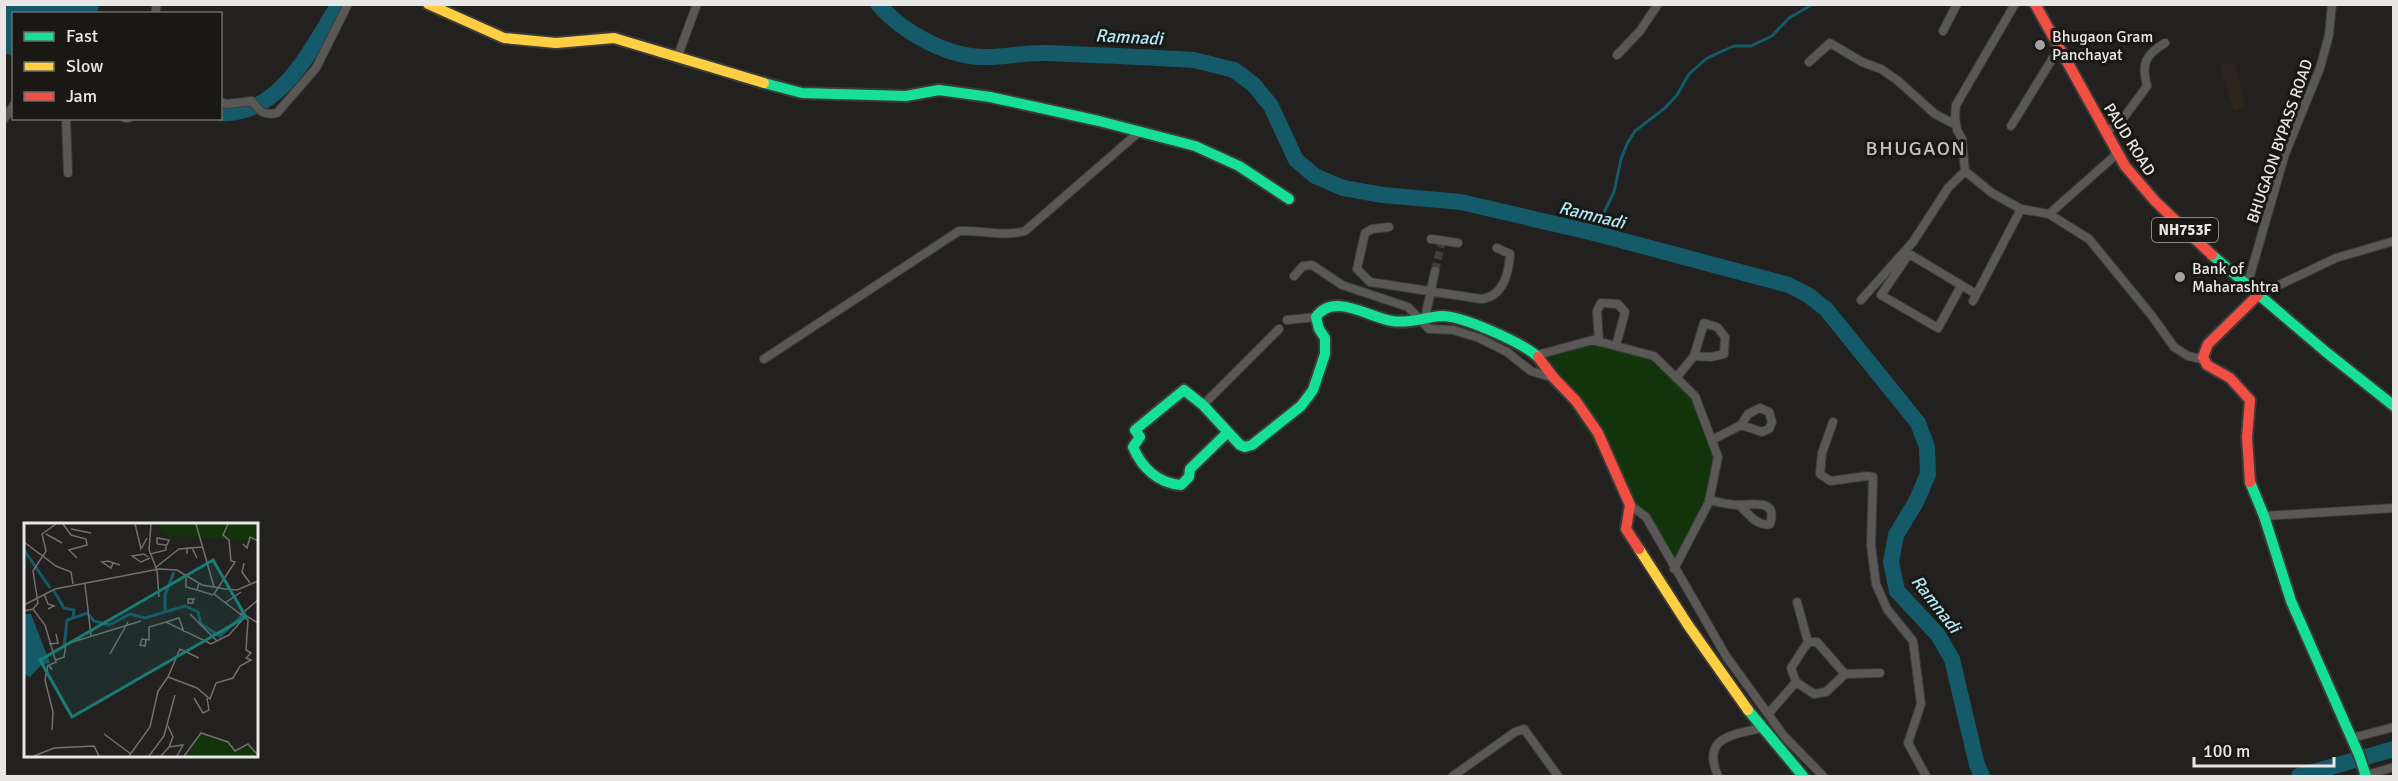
<svg xmlns="http://www.w3.org/2000/svg" width="2398" height="781" font-family="Signika,sans-serif">
<style>
.built{fill:#2c261e}
.green{fill:#12340a}
.water{fill:#145a68}
.lines{fill:none;stroke-linecap:round;stroke-linejoin:round}
.stream{stroke:#145a68;stroke-width:3}
.river{stroke:#145a68;stroke-width:16}
.street-tunnel{stroke:#403f3d;stroke-width:8;stroke-dasharray:8 4;stroke-linecap:butt}
.street-casing{stroke:#3b3b39;stroke-width:10}
.fast-casing{stroke:#3b3b39;stroke-width:14}
.slow-casing{stroke:#3b3b39;stroke-width:14}
.jam-casing{stroke:#3b3b39;stroke-width:14}
.street{stroke:#595856;stroke-width:8}
.fast{stroke:#16e098;stroke-width:10}
.slow{stroke:#ffcf43;stroke-width:10}
.jam{stroke:#f24e42;stroke-width:10}
.poi-dot{fill:#a3a2a0;stroke:#1a1814;stroke-width:2}
.labels{text-anchor:middle;stroke-width:6;stroke-linejoin:round;paint-order:stroke}
.shield{fill:#1a1814;stroke:#aba9a6;stroke-width:1.5}
.shield-label{font-size:15px;font-weight:bold;fill:#e9e7e5}
.poi-label{font-size:16px;fill:#e9e7e5;stroke:#1a1814;text-anchor:start}
.street-label{font-size:16px;fill:#e9e7e5;stroke:#1a1814}
.water-label{font-size:18px;font-style:italic;fill:#aee8f6;stroke:#1a1814}
.quarter-label{font-size:20px;letter-spacing:1.5px;fill:#c4c1bc;stroke:#1a1814}
.inset-river{fill:none;stroke:#145a68;stroke-width:3}
.inset-road{fill:none;stroke:#72706e;stroke-width:1.5}
.view{fill:#1a7c74;fill-opacity:0.15;stroke:#1a7c74;stroke-width:3}
.inset-edge{fill:none;stroke:#e9e7e5;stroke-width:3}
</style>
<rect width="100%" height="100%" fill="#22211f"/>
<path class="built" d="M 2234,62 L 2246,107 L 2236,110 L 2233,108 L 2220,66 Z"/>
<path class="green" d="M 1593,340 L 1654,356 L 1695,396 L 1718,457 L 1709,502 L 1674,569 L 1537,355 Z"/>
<path class="water" d="M 5,4 L 99,4 L 99,5 L 97,13 L 14,14 L 13,55 L 5,54 Z"/>
<g class="lines">
<path class="stream" d="M 1594,233 L 1614,192 L 1621,159 L 1627,144 L 1635,131 L 1665,108 L 1677,95 L 1689,74 L 1706,59 L 1718,53 L 1734,46 L 1751,46 L 1772,36 L 1789,18 L 1813,4"/>
<path class="river" d="M 878,4 C 903,33 949,58 987,57 C 1007,57 1027,52 1047,53 C 1096,55 1145,57 1194,60 L 1234,70 L 1254,85 L 1271,106 L 1296,160 L 1315,176 L 1343,188 L 1383,195 L 1461,202 L 1594,233 L 1789,285 L 1808,295 L 1826,309 L 1918,423 L 1927,447 L 1928,474 L 1916,502 L 1896,535 L 1891,562 L 1897,591 L 1938,635 L 1952,659 L 1977,765 L 1982,776
M 220,113 C 280,117 312,47 339,4
M 2299,776 L 2394,749"/>
<path class="street-tunnel" d="M 1435,271 L 1442,241"/>
<g class="street-casing">
<path id="street" d="M 2015,4 L 1956,105 L 1955,117 L 1957,130 L 1962,139 L 1965,171 L 1992,193 L 2021,209 L 2049,214
M 155,14 L 157,4
M 1943,31 L 1957,4
M 1617,55 L 1640,31 L 1658,4
M 677,58 L 697,4
M 1809,62 L 1830,43 L 1862,62 L 1881,69 L 1897,80 L 1935,114 L 1956,125
M 220,102 L 227,104 L 252,101 C 259,111 264,116 277,113 L 316,68 L 348,4
M 66,118 L 68,173
M 125,118 L 129,118
M 4,119 L 14,105
M 2011,126 L 2059,48
M 2106,132 L 2122,120 L 2147,86 C 2141,64 2145,55 2165,43
M 2118,153 L 2049,214 L 2089,239 L 2152,316 L 2174,347 L 2188,356 L 2205,360
M 1389,227 L 1372,229 L 1365,233 L 1357,269 L 1370,282 L 1481,299 C 1503,297 1509,273 1510,254 L 1497,248
M 1431,239 L 1458,243
M 1294,276 L 1303,266 L 1312,265 L 1342,285 L 1408,307 L 1429,329 L 1453,330 L 1479,338 L 1507,352 L 1531,371 L 1554,378
M 1961,286 L 1938,328 L 1881,295 L 1907,257 L 1911,255 L 1976,294
M 2247,286 L 2285,154 L 2320,68 L 2329,35 L 2332,4
M 2258,295 L 2336,258 L 2394,241
M 1861,300 L 1913,242 L 1948,188 L 1965,171
M 1973,301 L 2021,209
M 1425,318 L 1435,271
M 1287,320 L 1316,317
M 1599,342 L 1597,311 L 1601,303 L 1618,304 L 1625,312 L 1616,346
M 1537,355 L 1593,340 L 1654,356 L 1695,396 L 1718,457 L 1709,502 L 1674,569
M 764,359 L 959,231 C 983,230 1002,237 1025,231 L 1139,132
M 1676,378 L 1694,356 L 1704,323 L 1717,327 L 1725,337 L 1724,354 L 1711,357 L 1694,356
M 1203,405 L 1279,329
M 1833,422 L 1822,453 L 1820,474 L 1830,481 L 1867,476 L 1873,477 L 1871,545 L 1876,584 L 1887,609 L 1913,641 L 1921,704 L 1908,743 L 1926,776
M 1712,440 L 1741,425 L 1748,414 L 1760,408 L 1769,412 L 1772,422 L 1769,429 L 1762,432 L 1741,425
M 1709,500 C 1719,502 1729,505 1739,505 C 1753,505 1778,498 1770,524 C 1757,527 1748,513 1739,505
M 1630,505 L 1646,517 L 1726,656 L 1784,736 L 1823,776
M 2264,516 L 2394,508
M 1797,602 L 1808,642
M 1845,674 L 1880,673
M 1768,714 L 1796,682 L 1791,668 L 1808,642 L 1817,642 L 1845,674 L 1826,692 L 1814,694 L 1796,682
M 2352,738 L 2394,727
M 1453,776 L 1515,732 L 1524,729 L 1558,776
M 1718,776 C 1701,737 1732,735 1762,728
M 2363,776 L 2394,767"/>
</g>
<g class="fast-casing">
<path id="fast" d="M 764,83 L 802,93 L 906,96 L 939,90 L 990,97 L 1099,121 L 1195,146 L 1239,166 L 1289,199
M 2212,255 L 2326,352 L 2394,406
M 1228,432 L 1190,469 L 1189,477 L 1181,485 C 1158,483 1142,468 1133,447 L 1140,437 L 1135,430 L 1184,390 L 1203,405 L 1240,445 L 1245,447 L 1252,445 L 1301,406 L 1313,390 L 1325,354 L 1325,338 L 1319,329 L 1316,317 C 1334,292 1368,317 1392,321 C 1409,324 1425,317 1442,316 C 1463,316 1523,343 1538,357
M 2250,482 L 2264,516 L 2291,601 L 2359,755 L 2366,776
M 1748,710 L 1803,776"/>
</g>
<g class="slow-casing">
<path id="slow" d="M 428,4 L 504,38 L 556,43 L 614,38 L 764,83
M 1639,549 L 1688,625 L 1748,710"/>
</g>
<g class="jam-casing">
<path id="jam" d="M 2035,4 L 2125,166 L 2155,201 L 2212,255
M 1538,357 L 1554,378 L 1576,401 L 1598,433 L 1630,505 L 1626,529 L 1639,549
M 2250,482 L 2247,437 L 2250,400 L 2230,378 L 2207,365 L 2203,357 L 2208,344 L 2258,295"/>
</g>
<use href="#street" class="street"/>
<use href="#fast" class="fast"/>
<use href="#slow" class="slow"/>
<use href="#jam" class="jam"/>
</g>
<g class="poi-dot">
<circle cx="2040" cy="45" r="6"/>
<circle cx="2180" cy="277" r="6"/>
</g>
<g class="labels">
<rect class="shield" x="2152" y="218" width="66" height="24" rx="4.5"/>
<g class="shield-label">
<text x="2185" y="235">NH753F</text>
</g>
<g class="poi-label">
<text x="2052" y="42">Bhugaon Gram<tspan x="2052" dy="18">Panchayat</tspan></text>
<text x="2192" y="274">Bank of<tspan x="2192" dy="18">Maharashtra</tspan></text>
</g>
<g class="street-label">
<text transform="translate(2130 139) rotate(58)" y="6">PAUD ROAD</text>
<text transform="translate(2279 141) rotate(-71)" y="6">BHUGAON BYPASS ROAD</text>
</g>
<g class="water-label">
<text transform="translate(1129 37) rotate(3)" y="6">Ramnadi</text>
<text transform="translate(1592 215) rotate(14)" y="6">Ramnadi</text>
<text transform="translate(1936 604) rotate(52)" y="6">Ramnadi</text>
</g>
<g class="quarter-label">
<text x="1916" y="155">BHUGAON</text>
</g>
</g>
<g transform="translate(24 523)">
<rect width="234" height="234" fill="#22211f"/>
<path d="M 133,1 L 234,1 L 234,14 L 223,18 L 139,12 ZM 176,211 L 205,220 L 211,229 L 225,223 L 234,233 L 161,233 Z" fill="#12340a"/>
<path d="M 0,91 L 7,91 L 26,140 L 18,141 L 6,154 L 0,151 Z" fill="#145a68"/>
<path class="inset-river" d="M 0,27 L 26,65M 30,68 L 40,85 L 50,87 L 49,94M 141,88 L 141,72 L 150,49M 40,125 L 43,97 L 63,90 L 70,98 L 85,102 L 106,91 L 121,95 L 161,83 L 174,89 L 177,101 L 196,113 L 221,90"/>
<path class="inset-road" d="M 39,1 L 47,12 L 62,16 L 63,22 L 45,27 L 53,35M 111,1 L 117,26 L 123,15M 127,1 L 125,27 L 133,47 L 135,74M 172,1 L 190,64M 47,6 L 67,10M 22,11 L 38,20M 0,19 L 32,43 L 47,49 L 49,61M 133,21 L 133,15 L 145,17 L 143,22M 219,21 L 223,25 L 226,14 L 234,18M 126,31 L 142,27 L 142,22 L 133,21M 163,31 L 163,25 L 168,25 L 173,35M 124,34 L 120,31 L 108,33 L 117,39 L 126,35M 89,40 L 87,45 L 78,39 L 84,38 L 96,42M 220,40 L 218,49 L 226,60M 131,45 L 155,26 L 178,24M 162,52 L 162,64 L 173,67M 175,60 L 173,67 L 189,72M 61,61 L 67,113M 20,71 L 24,81 L 30,83 L 24,86M 169,76 L 169,80 L 164,80 L 164,76 L 171,76M 201,80 L 217,69M 0,82 L 31,66 L 135,46 L 153,47 L 178,62 L 201,66 L 213,67 L 234,58M 9,86 L 14,80 L 9,48 L 22,28 L 18,11 L 32,1M 0,88 L 9,86 L 21,102 L 32,139 L 25,142 L 28,147M 166,91 L 193,118M 216,92 L 234,77M 219,95 L 221,92 L 234,100M 142,99 L 155,95 L 160,109M 122,117 L 121,123 L 116,122 L 118,116 L 125,117 L 125,104 L 142,99 L 187,121 L 205,112 L 220,95M 25,121 L 34,120 L 32,111M 86,131 L 104,99M 32,137 L 40,134 L 42,121 L 117,98M 24,142 L 21,157 L 29,189 L 28,207M 144,154 L 156,126 L 175,135M 170,175 L 179,190 L 185,187 L 183,175M 144,203 L 149,214 L 145,224M 80,211 L 107,231M 10,233 L 30,225 L 70,223 L 75,233M 105,233 L 126,204 L 134,168 L 144,154 L 173,165 L 186,176 L 192,160 L 209,155 L 216,143 L 227,137 L 222,135 L 227,130 L 222,127 L 224,97 L 190,71 L 211,39 L 207,38 L 205,17 L 199,12 L 204,1M 125,233 L 140,213 L 151,172M 137,233 L 145,224 L 159,222 L 153,233M 160,233 L 177,210 L 204,219 L 211,228 L 224,221 L 234,232"/>
<path class="view" d="M 189,37 L 222,94 L 48,194 L 16,137 Z"/>
<rect width="234" height="234" class="inset-edge"/>
</g>
<rect width="2398" height="781" fill="none" stroke="#e9e7e5" stroke-width="12"/>
<rect x="12" y="12" width="210" height="108" fill="#1a1814" stroke="#6d6b68" stroke-width="1.5"/>
<rect x="24" y="32" width="30" height="9" fill="#16e098" stroke="#6d6b68" stroke-width="1.5"/>
<text x="66" y="42" font-size="18" fill="#e9e7e5">Fast</text>
<rect x="24" y="62" width="30" height="9" fill="#ffcf43" stroke="#6d6b68" stroke-width="1.5"/>
<text x="66" y="72" font-size="18" fill="#e9e7e5">Slow</text>
<rect x="24" y="92" width="30" height="9" fill="#f24e42" stroke="#6d6b68" stroke-width="1.5"/>
<text x="66" y="102" font-size="18" fill="#e9e7e5">Jam</text>
<path d="M2194 757v9h140v-9" fill="none" stroke="#e9e7e5" stroke-width="3"/>
<text x="2203" y="757" font-size="18" fill="#e9e7e5" stroke="#1a1814" stroke-width="4.5" paint-order="stroke">100 m</text>
</svg>
